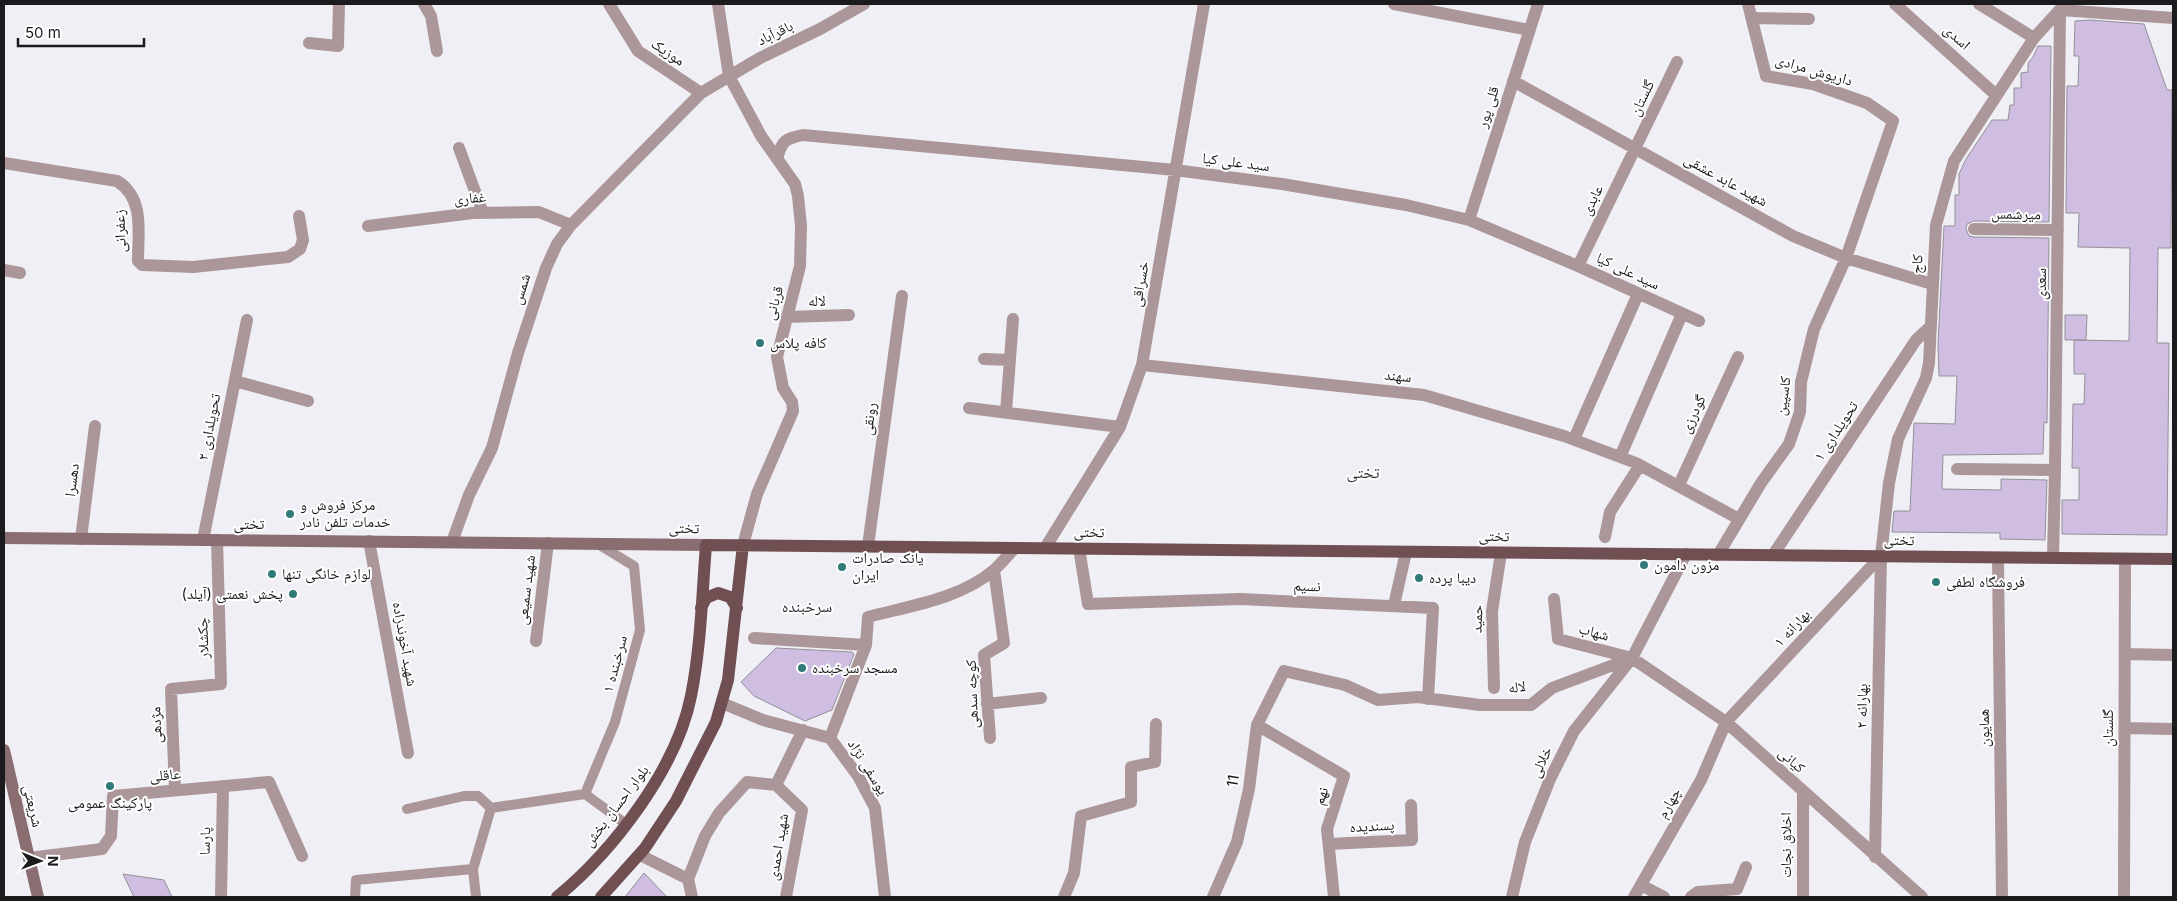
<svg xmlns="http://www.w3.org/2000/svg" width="2177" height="901" font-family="Inter,'Noto Naskh Arabic',sans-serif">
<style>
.building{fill:#cfbee1;stroke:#939096}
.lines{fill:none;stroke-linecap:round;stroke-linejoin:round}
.service{stroke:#ab9799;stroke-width:10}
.minor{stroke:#ab9799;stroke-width:12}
.secondary{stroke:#896d70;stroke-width:12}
.primary{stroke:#704f53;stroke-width:12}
.poi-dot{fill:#317a79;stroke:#fff;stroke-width:2}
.labels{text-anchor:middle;stroke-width:4;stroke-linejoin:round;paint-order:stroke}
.street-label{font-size:15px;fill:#1b1b1d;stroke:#fff}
.poi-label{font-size:15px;fill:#1b1b1d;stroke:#fff;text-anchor:start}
.neighbourhood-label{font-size:16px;fill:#2e2e33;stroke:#fff}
</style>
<rect width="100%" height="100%" fill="#f0eff6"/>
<path class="building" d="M 2090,20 L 2144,24 L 2167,90 L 2172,90 L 2171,248 L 2158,248 L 2157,343 L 2169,343 L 2167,535 L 2062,534 L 2062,500 L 2079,500 L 2079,468 L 2072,468 L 2073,404 L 2084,404 L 2085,374 L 2074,374 L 2074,340 L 2129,341 L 2130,248 L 2078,247 L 2079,213 L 2066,213 L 2067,86 L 2078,86 L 2079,56 L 2074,56 L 2075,21 Z
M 2038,46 L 2051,46 L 2049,222 L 1974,221 L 1967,224 L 1966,229 L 1969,236 L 1974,237 L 2049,238 L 2047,423 L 2044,422 L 2043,454 L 1943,455 L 1942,489 L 2001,490 L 2001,479 L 2047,480 L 2045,540 L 2000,539 L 2000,533 L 1892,532 L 1894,511 L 1910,511 L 1914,423 L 1955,424 L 1957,376 L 1939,376 L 1938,344 L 1944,226 L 1955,226 L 1955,195 L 1959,195 L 1959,174 L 1966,159 L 1992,120 L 2008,120 L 2010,105 L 2014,105 L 2014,88 L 2021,88 L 2021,73 L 2028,72 L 2028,63 L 2033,57 Z
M 2065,315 L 2087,315 L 2086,340 L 2065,340 Z
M 776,648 L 852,652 L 854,654 L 832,710 L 805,721 L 754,696 L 741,682 Z
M 644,873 L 667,897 L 625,897 Z
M 123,874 L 164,880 L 172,897 L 134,897 Z"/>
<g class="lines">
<path class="service" d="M 585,794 L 626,824
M 407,809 L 464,796 L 478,796 L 491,808
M 355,897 L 356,880 L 473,869
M 476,897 L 473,869 L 491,808 L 585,794 L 615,722 L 640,630 L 634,566 L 598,544"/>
<path class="minor" d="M 424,4 L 431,16 L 437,51
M 609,4 L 638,51 L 701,93
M 718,4 L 729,76 L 761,136 L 795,184 L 798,196 L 801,226 L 800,266 L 777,357 L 783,388 L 792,402 L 793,411 L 757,494 L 743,545
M 1394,4 L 1529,30
M 1895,4 L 1996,95
M 1979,4 L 2034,38
M 2060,10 L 2173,18
M 1752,18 L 1809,19
M 309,43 L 338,46 L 339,4
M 1513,81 L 1793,236 L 1846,258 L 1932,284
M 459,148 L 483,213
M 777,159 C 782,140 785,139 803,135 L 1175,170 L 1282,184 L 1406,205 L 1469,220 L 1578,266 L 1699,321
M 4,163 L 117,181 C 145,198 138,233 138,261 L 142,265 L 193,267 L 288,257 L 300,249 L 303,240 L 299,216
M 1469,220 L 1538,4
M 368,226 L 473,213 L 539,212 L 571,225
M 1974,229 L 2058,230
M 1578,266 L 1677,62
M 4,270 L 20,273
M 786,317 L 849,315
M 984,359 L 1010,360
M 1142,365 L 1424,395 L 1564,436 L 1636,463 L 1739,519
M 235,381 L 308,401
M 969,408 L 1120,427
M 1006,412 L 1013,319
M 1574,439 L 1638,294
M 1620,457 L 1682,314
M 1957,469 L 2055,470
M 1679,485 L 1738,357
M 1605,537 L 1610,512 L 1640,465
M 81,539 L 95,426
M 203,540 L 247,320
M 369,541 L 408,753
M 452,542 L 469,495 L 492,448 L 518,353 L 546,268 L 557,244 L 571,225 L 701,93 L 760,58 L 820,29 L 864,4
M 868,546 L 902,296
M 1045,548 L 1120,427 L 1142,365 L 1204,4
M 1079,548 L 1088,604 L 1240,599 L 1433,608 L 1428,699
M 1718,555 L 1761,483 L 1789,444 L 1800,412 L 1801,382 L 1814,329 L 1846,258 L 1893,121 L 1867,103 L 1813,84 L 1766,76 L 1748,4
M 1773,555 L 1916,340 L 1930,327
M 1998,558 L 2002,897
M 2053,558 L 2055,470 L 2060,10
M 1554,599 L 1558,639 L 1632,658 L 1726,722 L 1922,897
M 1394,605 L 1406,552
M 754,638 L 866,645
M 536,641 L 548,543
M 2125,654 L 2173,655
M 1494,688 L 1492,611 L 1501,553
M 722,703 L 763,720 L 830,738 L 858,776 L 875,808 L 885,897
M 987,704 L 1041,698
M 1257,725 L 1344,776 L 1327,829 L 1334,897
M 2125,728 L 2173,729
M 830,738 L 866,645 L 868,617 C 909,606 960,599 994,570 C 1001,564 1008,555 1015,548
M 990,738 L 984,655 L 1004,643 L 994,570
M 175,790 L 171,689 L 221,684 L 217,540
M 1329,844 L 1412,840 L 1411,805
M 640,855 L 688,879 L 692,897
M 1875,857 L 1881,556 L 1889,483 L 1898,439 L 1926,378 L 1929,363 L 1936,225 L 1954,161 L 2034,38 L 2065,4
M 29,858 L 102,849 L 111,836 L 113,796 L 269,782 L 302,856
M 688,879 L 705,836 L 719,813 L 747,782 L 776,785
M 1641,885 L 1664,897
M 221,897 L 223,786
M 786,897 L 802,810 L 776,785 L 803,730
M 1064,897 L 1074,873 L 1081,816 L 1131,802 L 1131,767 L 1155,762 L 1156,724
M 1213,897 L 1237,842 L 1249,789 L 1257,725 L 1284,671 L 1345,685 L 1378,700 L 1418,697 L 1480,705 L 1531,705 L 1552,688 L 1632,658
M 1512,897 L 1525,842 L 1550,779 L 1574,731 L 1632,658 L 1686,554
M 1634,897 L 1701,780 L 1726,722 L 1881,556
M 1691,897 L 1698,892 L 1737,889 L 1746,867
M 1803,897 L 1803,792
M 2124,897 L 2125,559"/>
<path class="secondary" d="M 4,538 L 706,545
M 4,750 L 38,897"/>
<path class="primary" d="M 701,608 L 706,598 L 718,593 L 730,597 L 737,608
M 557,897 C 613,851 677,768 691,696 C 701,646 702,595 706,545 L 2173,559
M 601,897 L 645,848 L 676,801 L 716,722 L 728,680 L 743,545"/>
</g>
<g class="poi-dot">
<circle cx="760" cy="343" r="5"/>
<circle cx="290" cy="514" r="5"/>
<circle cx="1644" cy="565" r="5"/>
<circle cx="842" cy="567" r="5"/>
<circle cx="272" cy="574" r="5"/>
<circle cx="1419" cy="578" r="5"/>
<circle cx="1936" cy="582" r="5"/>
<circle cx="293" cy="594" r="5"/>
<circle cx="802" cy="668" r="5"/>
<circle cx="110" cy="786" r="5"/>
</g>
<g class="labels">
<g class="street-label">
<text transform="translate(775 33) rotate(-26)" y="5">باقرآباد</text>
<text transform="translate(1957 37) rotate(42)" y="5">اسدی</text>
<text transform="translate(668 52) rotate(34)" y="5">موزیک</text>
<text transform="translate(1814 70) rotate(16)" y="5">داریوش مرادی</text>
<text transform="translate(1642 98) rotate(-64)" y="5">گلستان</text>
<text transform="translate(1488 107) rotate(-72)" y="5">قلی پور</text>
<text transform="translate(1236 162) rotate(7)" y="5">سید علی کیا</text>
<text transform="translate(1726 180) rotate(29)" y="5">شهید عابد عشقی</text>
<text transform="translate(470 198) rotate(-4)" y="5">غفاری</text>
<text transform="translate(1592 200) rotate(-64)" y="5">عابدی</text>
<text transform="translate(2016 214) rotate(1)" y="5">میرشمس</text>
<text transform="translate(120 231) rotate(-92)" y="5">زعفرانی</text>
<text transform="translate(1917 264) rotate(-87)" y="5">کاج</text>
<text transform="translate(1628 271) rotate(25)" y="5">سید علی کیا</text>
<text transform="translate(1140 284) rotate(-80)" y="5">خسراقی</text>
<text transform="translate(2041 284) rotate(-90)" y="5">سعدی</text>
<text transform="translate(521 289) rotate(-72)" y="5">شمس</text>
<text transform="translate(817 301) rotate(-2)" y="5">لاله</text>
<text transform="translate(774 303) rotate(-74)" y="5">قربانی</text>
<text transform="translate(1398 376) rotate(6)" y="5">سهند</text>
<text transform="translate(1783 396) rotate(-82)" y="5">کاسپین</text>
<text transform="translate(1693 414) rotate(-65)" y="5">گودرزی</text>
<text transform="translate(869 419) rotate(-83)" y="5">رونقی</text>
<text transform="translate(209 427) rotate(-79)" y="5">تحویلداری ۲</text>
<text transform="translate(1836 431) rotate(-57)" y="5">تحویلداری ۱</text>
<text transform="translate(72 480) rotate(-83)" y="5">دهسرا</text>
<text x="249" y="529">تختی</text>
<text transform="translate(684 528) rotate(1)" y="5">تختی</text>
<text transform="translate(1089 532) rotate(1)" y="5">تختی</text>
<text transform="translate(1494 536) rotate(1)" y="5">تختی</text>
<text transform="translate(1899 540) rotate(1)" y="5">تختی</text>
<text transform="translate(1307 586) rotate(2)" y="5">نسیم</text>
<text transform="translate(526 590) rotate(-83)" y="5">شهید سمیعی</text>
<text transform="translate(1477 619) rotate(-88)" y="5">حمید</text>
<text transform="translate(1792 628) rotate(-47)" y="5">بهارانه ۱</text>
<text transform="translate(1594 632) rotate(15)" y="5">شهاب</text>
<text transform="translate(203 638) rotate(-92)" y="5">چکشلار</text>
<text transform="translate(405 644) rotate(80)" y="5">شهید آخوندزاده</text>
<text transform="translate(615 664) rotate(-75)" y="5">سرخبنده ۱</text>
<text transform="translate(1517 687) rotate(-6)" y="5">لاله</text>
<text transform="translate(972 694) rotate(-92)" y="5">کوچه سدهی</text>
<text transform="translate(1862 706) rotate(-89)" y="5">بهارانه ۲</text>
<text transform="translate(156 725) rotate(-92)" y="5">مژدهی</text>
<text transform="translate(1984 728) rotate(-91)" y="5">همایون</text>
<text transform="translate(2108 728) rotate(-90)" y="5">گلستان</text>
<text transform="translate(1792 760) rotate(42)" y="5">کیانی</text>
<text transform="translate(1541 762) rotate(-64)" y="5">خلالی</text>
<text transform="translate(868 767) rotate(58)" y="5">یوسفی نژاد</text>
<text transform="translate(165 775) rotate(-5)" y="5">عاقلی</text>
<text transform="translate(1233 781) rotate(-81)" y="5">11</text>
<text transform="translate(1321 796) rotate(-72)" y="5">نهم</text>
<text transform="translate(1669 803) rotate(-60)" y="5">چهارم</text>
<text transform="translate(33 806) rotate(77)" y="5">شریعتی</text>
<text transform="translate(616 806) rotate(-53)" y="5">بلوار احسان بخش</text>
<text transform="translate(1372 826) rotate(-3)" y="5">پسندیده</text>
<text transform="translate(205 841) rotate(-89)" y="5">پارسا</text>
<text transform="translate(1786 845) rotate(-90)" y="5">اخلاق نجات</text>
<text transform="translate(778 847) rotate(-81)" y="5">شهید احمدی</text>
</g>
<g class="poi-label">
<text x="770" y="348">کافه پلاس</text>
<text x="300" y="510">مرکز فروش و<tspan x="300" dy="17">خدمات تلفن نادر</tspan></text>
<text x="852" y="563">یانک صادرات<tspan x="852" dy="17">ایران</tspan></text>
<text x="1654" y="570">مزون دامون</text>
<text x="282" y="579">لوازم خانگی تنها</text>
<text x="1429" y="583">دیبا پرده</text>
<text x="1946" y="587">فروشگاه لطفی</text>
<text x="283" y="599" text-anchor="end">پخش نعمتی (آیلد)</text>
<text x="812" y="673">مسجد سرخبنده</text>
<text x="110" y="808" text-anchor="middle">پارکینگ عمومی</text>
</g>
<g class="neighbourhood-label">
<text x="1363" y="478">تختی</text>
<text x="807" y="612">سرخبنده</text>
</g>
</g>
<rect width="2177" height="901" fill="none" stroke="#1b1b1d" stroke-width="10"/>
<g transform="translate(40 861) rotate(91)" stroke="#ffffff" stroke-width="4" paint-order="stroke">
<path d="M0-4L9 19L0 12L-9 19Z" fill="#1b1b1d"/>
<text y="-8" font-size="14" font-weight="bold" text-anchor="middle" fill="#1b1b1d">N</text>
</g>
<path d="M18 38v8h126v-8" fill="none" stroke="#1b1b1d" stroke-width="2.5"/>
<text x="25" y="38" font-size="15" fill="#1b1b1d" stroke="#ffffff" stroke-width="4" paint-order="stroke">50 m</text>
</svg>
